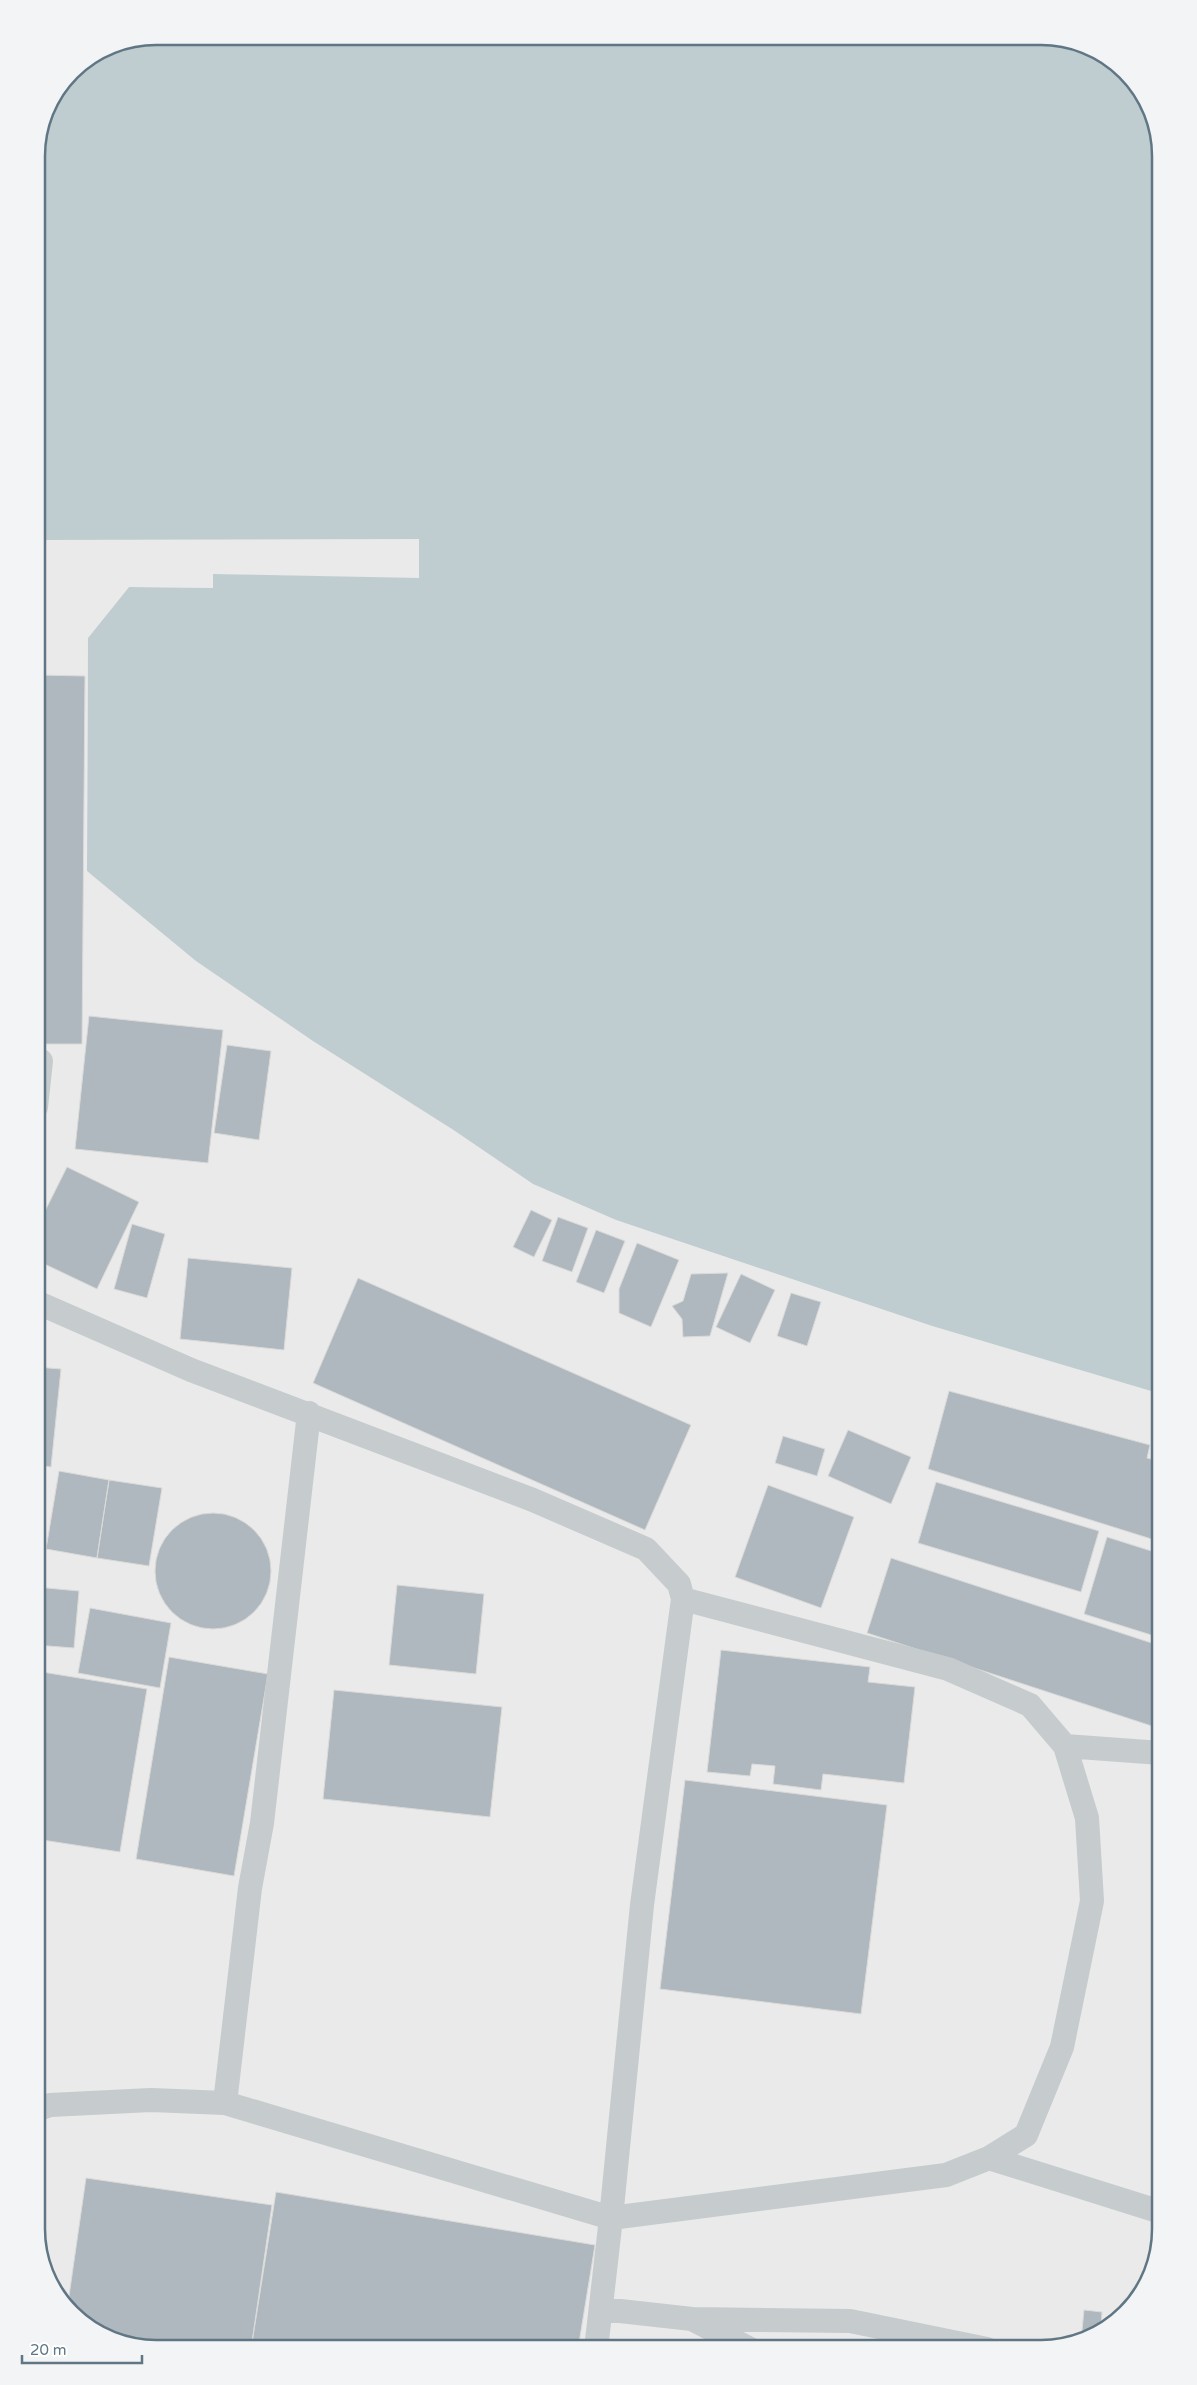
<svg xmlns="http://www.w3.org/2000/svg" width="1197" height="2385" font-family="'Varela Round',sans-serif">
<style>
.built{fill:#e9eae9}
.water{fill:#bfccd0}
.building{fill:#aeb8be;stroke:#dadad8}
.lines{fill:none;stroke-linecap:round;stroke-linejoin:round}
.service{stroke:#c6cbce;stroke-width:24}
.rim{fill:none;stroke:#607684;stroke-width:2.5}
</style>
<rect width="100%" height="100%" fill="#f9f9f6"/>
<path class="built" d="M 419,539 L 419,579 L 214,574 L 213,588 L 129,587 L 88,638 L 87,871 L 452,1129 L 533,1184 L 616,1220 L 932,1326 L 1161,1394 L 1161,2230 L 1140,2296 L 1087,2340 L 1041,2349 L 148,2349 L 89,2328 L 45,2275 L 36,2229 L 36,540 Z"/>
<path class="water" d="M 156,36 L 1049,37 L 1114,61 L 1152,110 L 1161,156 L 1161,1394 L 932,1326 L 616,1220 L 533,1184 L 452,1129 L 313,1041 L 196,961 L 87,871 L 88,638 L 129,587 L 213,588 L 213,574 L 419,578 L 419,539 L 36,540 L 36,148 L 45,110 L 71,71 L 110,45 Z"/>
<path class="building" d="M 36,675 L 85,676 L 82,1044 L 36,1044 Z
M 89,1016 L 223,1030 L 208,1163 L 75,1149 Z
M 227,1045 L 271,1051 L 259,1140 L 214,1133 Z
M 67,1167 L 139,1202 L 97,1289 L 36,1260 L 36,1229 Z
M 531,1210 L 552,1220 L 534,1257 L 513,1247 Z
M 558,1217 L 588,1228 L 572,1272 L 542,1261 Z
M 132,1224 L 165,1234 L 147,1298 L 114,1289 Z
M 596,1230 L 625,1241 L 604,1293 L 576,1282 Z
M 637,1243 L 679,1260 L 651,1327 L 619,1313 L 619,1289 Z
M 188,1258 L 292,1268 L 284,1350 L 180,1339 Z
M 728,1273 L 710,1336 L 683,1337 L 682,1319 L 672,1306 L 683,1301 L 691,1274 Z
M 741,1274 L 775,1290 L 750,1343 L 716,1327 Z
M 358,1278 L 691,1425 L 645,1530 L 313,1383 Z
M 791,1293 L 821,1302 L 807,1346 L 777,1336 Z
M 36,1367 L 61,1369 L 51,1467 L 36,1465 Z
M 949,1391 L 1150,1445 L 1147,1458 L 1161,1462 L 1161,1542 L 928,1469 Z
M 848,1430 L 911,1457 L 891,1504 L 828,1476 Z
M 783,1436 L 825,1449 L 817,1476 L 775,1463 Z
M 59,1471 L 109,1480 L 97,1558 L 46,1549 Z
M 109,1480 L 162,1488 L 149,1566 L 97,1558 Z
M 936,1482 L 1099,1531 L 1081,1592 L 918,1543 Z
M 768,1485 L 854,1517 L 821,1608 L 735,1577 Z
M155 1571a58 58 0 1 1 116 0a58 58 0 1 1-116 0Z
M 1107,1537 L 1161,1554 L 1161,1638 L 1084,1614 Z
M 891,1558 L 1161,1646 L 1161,1729 L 867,1633 Z
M 397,1585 L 484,1594 L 476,1674 L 389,1665 Z
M 36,1587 L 79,1591 L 74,1648 L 36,1645 Z
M 90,1608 L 171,1623 L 160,1688 L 78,1673 Z
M 721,1650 L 870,1667 L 868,1682 L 915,1687 L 904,1783 L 823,1774 L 821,1790 L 773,1784 L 775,1766 L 752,1764 L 750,1776 L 707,1772 Z
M 169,1657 L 268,1674 L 234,1876 L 136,1859 Z
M 36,1671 L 147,1689 L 120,1852 L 36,1839 Z
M 334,1690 L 502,1707 L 490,1817 L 323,1799 Z
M 685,1780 L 887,1805 L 861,2014 L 660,1989 Z
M 86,2178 L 272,2205 L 251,2349 L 148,2349 L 89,2328 L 68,2303 Z
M 276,2192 L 595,2245 L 578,2349 L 251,2349 Z
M 1084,2310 L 1102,2312 L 1101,2329 L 1087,2340 L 1081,2341 Z"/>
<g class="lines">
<path class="service" d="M 36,1107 L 41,1061
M 36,1302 L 191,1370 L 533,1500 L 646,1549 L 679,1584 L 683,1599 L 680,1621 L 642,1905 L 611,2218 L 596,2349
M 1065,1746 L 1161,1753
M 225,2103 L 250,1888 L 262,1823 L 309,1413
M 36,2110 L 50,2105 L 151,2100 L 225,2103 L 611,2218 L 946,2175 L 989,2158 L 1026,2135 L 1062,2047 L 1092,1901 L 1087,1818 L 1065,1746 L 1030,1705 L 948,1669 L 683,1599
M 989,2158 L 1161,2212
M 602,2309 L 692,2319 L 750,2349
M 692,2319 L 850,2321 L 987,2349"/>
</g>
<path d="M0 0H1197V2385H0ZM156 45H1041A111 111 0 0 1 1152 156V2229A111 111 0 0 1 1041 2340H156A111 111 0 0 1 45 2229V156A111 111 0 0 1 156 45Z" fill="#f2f4f5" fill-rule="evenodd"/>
<path class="rim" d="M156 45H1041A111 111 0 0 1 1152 156V2229A111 111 0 0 1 1041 2340H156A111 111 0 0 1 45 2229V156A111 111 0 0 1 156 45Z"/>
<path d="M22 2355v8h120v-8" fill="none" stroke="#607684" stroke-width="2.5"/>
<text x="30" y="2355" font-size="15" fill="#607684" stroke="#ffffff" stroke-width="4" paint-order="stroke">20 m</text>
</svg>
